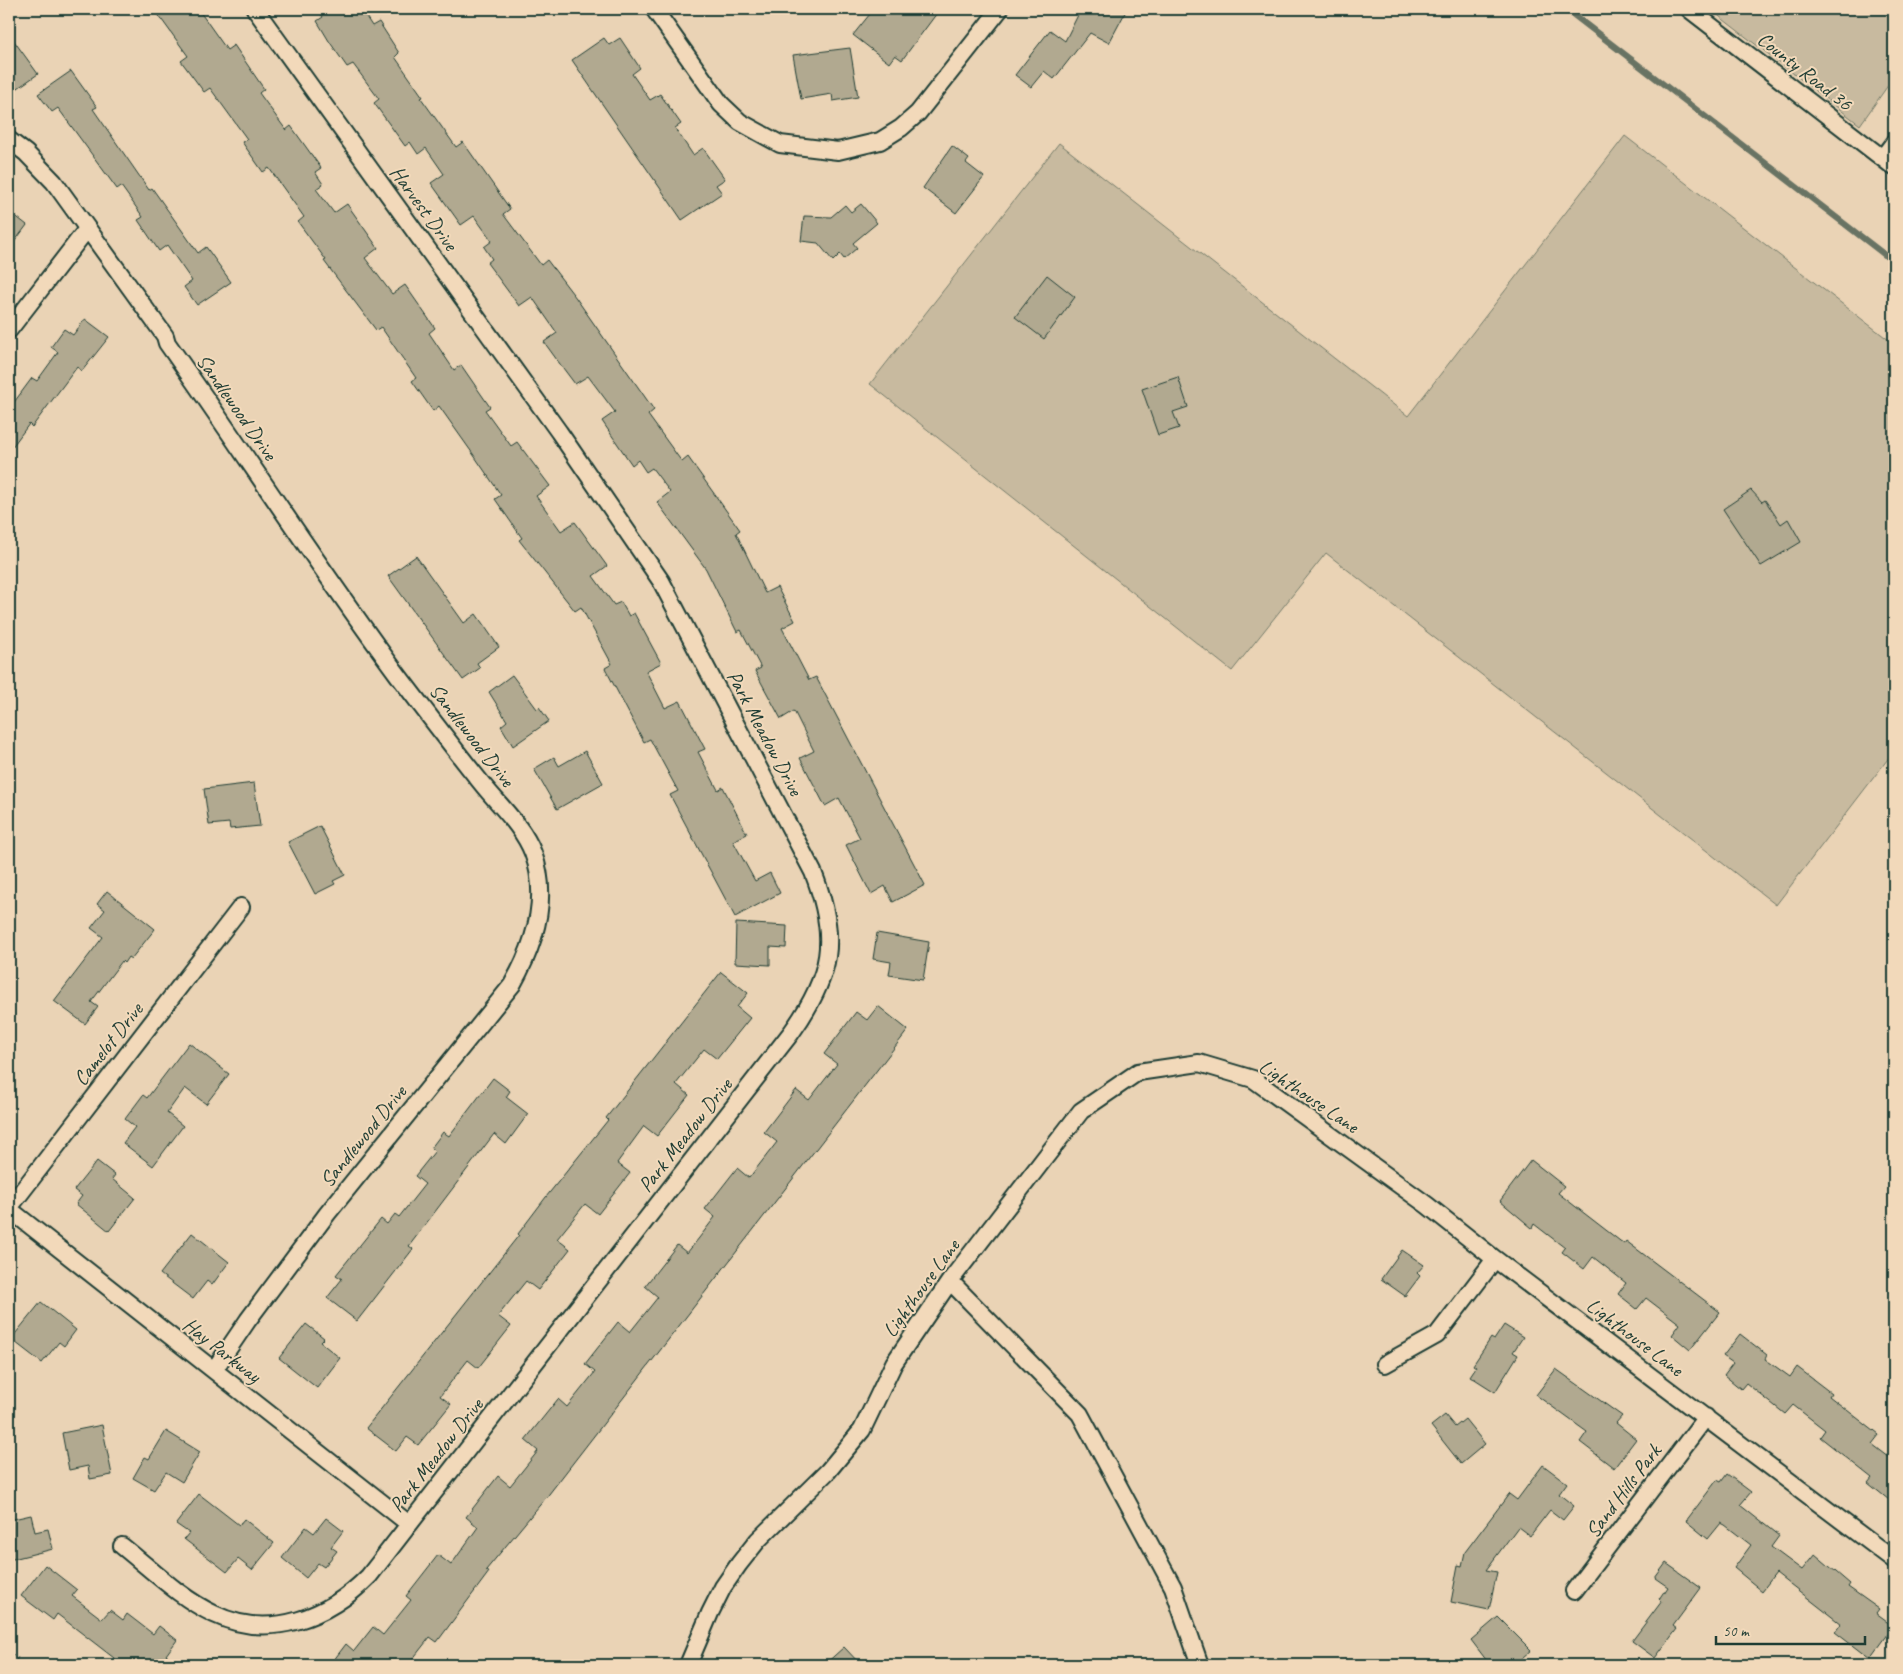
<svg xmlns="http://www.w3.org/2000/svg" width="1903" height="1674" font-family="Caveat,sans-serif">
<style>
.green{fill:#c8ba9f;stroke:#747c6a}
.lines{fill:none;stroke-linecap:round;stroke-linejoin:round}
.stream{stroke:#687363;stroke-width:6}
.building{fill:#b1a990;stroke:#1f3d34}
.service-casing{stroke:#1f3d34;stroke-width:11}
.minor-casing{stroke:#1f3d34;stroke-width:20}
.path{stroke:#1f3d34;stroke-width:3;stroke-dasharray:1 4;stroke-linecap:butt}
.service{stroke:#f2d9ba;stroke-width:8}
.minor{stroke:#f2d9ba;stroke-width:16}
.labels{text-anchor:middle;stroke-width:4;stroke-linejoin:round;paint-order:stroke}
.street-label{font-size:21px;fill:#1f3d34;stroke:#f2d9ba}
</style>
<rect width="100%" height="100%" fill="#ead3b5"/>
<filter id="ink" filterUnits="userSpaceOnUse"><feTurbulence type="fractalNoise" baseFrequency=".02" numOctaves="2"/><feDisplacementMap in="SourceGraphic" scale="10" xChannelSelector="R" yChannelSelector="G"/><feConvolveMatrix kernelMatrix="1 2 1 2 8 2 1 2 1" color-interpolation-filters="sRGB"/></filter>
<g filter="url(#ink)">
<path class="green" d="M 1718,9 L 1894,9 L 1894,77 L 1860,125 L 1715,13 Z
M 1625,136 L 1894,344 L 1894,751 L 1776,905 L 1326,553 L 1232,671 L 870,384 L 1059,143 L 1408,416 Z"/>
<g class="lines">
<path class="stream" d="M 1566,9 L 1894,262"/>
</g>
<path class="building" d="M 154,9 L 198,9 L 227,50 L 234,45 L 264,89 L 259,93 L 286,130 L 291,126 L 321,168 L 315,172 L 323,184 L 316,189 L 334,213 L 347,204 L 378,248 L 365,258 L 392,294 L 405,285 L 435,328 L 429,333 L 454,370 L 461,365 L 490,407 L 485,410 L 511,446 L 517,442 L 550,486 L 536,496 L 561,531 L 575,522 L 607,566 L 593,576 L 614,605 L 621,602 L 629,616 L 634,613 L 661,663 L 646,671 L 665,708 L 680,701 L 705,749 L 698,752 L 718,790 L 723,787 L 747,834 L 733,841 L 755,881 L 770,873 L 780,893 L 735,917 L 670,795 L 678,791 L 650,739 L 644,742 L 605,668 L 612,664 L 581,607 L 575,611 L 519,540 L 522,538 L 495,499 L 501,495 L 473,454 L 439,406 L 433,411 L 412,381 L 416,378 L 381,327 L 376,330 L 324,261 L 326,260 L 298,222 L 304,217 L 269,168 L 263,172 L 242,142 L 247,139 L 210,88 L 204,92 L 181,61 L 188,56 Z
M 317,9 L 361,9 L 372,26 L 379,22 L 399,53 L 395,57 L 423,97 L 421,98 L 456,147 L 463,142 L 510,209 L 503,214 L 541,265 L 547,260 L 576,298 L 654,410 L 648,415 L 682,462 L 688,457 L 740,530 L 736,533 L 765,593 L 777,587 L 795,621 L 782,628 L 809,680 L 816,677 L 925,885 L 893,902 L 885,886 L 871,894 L 846,845 L 860,838 L 839,798 L 825,806 L 800,758 L 814,751 L 794,711 L 781,719 L 755,671 L 761,668 L 741,630 L 737,632 L 706,569 L 657,502 L 670,492 L 652,468 L 646,472 L 638,460 L 632,465 L 602,421 L 615,412 L 588,376 L 575,384 L 557,360 L 544,342 L 557,333 L 532,297 L 519,306 L 499,279 L 487,263 L 492,259 L 484,247 L 492,241 L 474,216 L 461,225 L 431,183 L 444,174 L 426,148 L 418,154 L 410,142 L 405,146 L 374,103 L 379,99 L 353,64 L 347,67 L 329,41 L 317,21 L 323,17 Z
M 874,9 L 940,9 L 902,60 L 895,55 L 889,63 L 853,35 Z
M 1081,9 L 1127,9 L 1109,43 L 1090,33 L 1054,79 L 1044,71 L 1031,87 L 1015,75 L 1050,30 L 1065,41 Z
M 9,34 L 38,74 L 15,90 L 9,81 Z
M 604,38 L 609,45 L 620,38 L 640,68 L 632,74 L 650,100 L 660,94 L 681,124 L 675,128 L 693,155 L 703,148 L 725,179 L 716,185 L 722,193 L 682,220 L 572,60 Z
M 850,48 L 858,97 L 833,101 L 832,94 L 801,99 L 793,55 Z
M 71,71 L 97,107 L 93,109 L 149,190 L 152,188 L 198,253 L 206,247 L 231,282 L 197,305 L 184,287 L 192,281 L 167,245 L 159,251 L 138,220 L 143,217 L 121,186 L 117,189 L 58,108 L 52,112 L 38,94 Z
M 952,146 L 969,159 L 966,163 L 984,177 L 956,213 L 923,188 Z
M 861,204 L 877,223 L 853,243 L 857,248 L 844,259 L 840,254 L 833,261 L 818,243 L 801,241 L 804,216 L 831,217 L 845,205 L 851,212 Z
M 9,211 L 27,225 L 9,249 Z
M 1047,275 L 1075,297 L 1044,339 L 1015,317 Z
M 85,319 L 109,337 L 82,371 L 77,367 L 32,427 L 29,424 L 9,451 L 9,409 L 32,378 L 37,381 L 58,352 L 51,347 L 64,329 L 73,335 Z
M 1178,377 L 1188,407 L 1173,412 L 1179,428 L 1158,435 L 1142,389 Z
M 1751,490 L 1762,502 L 1765,500 L 1781,524 L 1788,519 L 1801,542 L 1761,566 L 1723,509 Z
M 416,556 L 464,623 L 476,614 L 499,647 L 477,663 L 480,668 L 463,680 L 388,576 Z
M 512,675 L 537,709 L 539,707 L 549,721 L 513,746 L 501,726 L 507,721 L 489,692 Z
M 585,751 L 603,783 L 557,809 L 534,769 L 554,757 L 559,766 Z
M 254,783 L 260,826 L 230,829 L 229,823 L 209,825 L 204,789 Z
M 320,826 L 345,875 L 333,881 L 335,884 L 315,894 L 288,842 Z
M 107,891 L 155,929 L 131,959 L 128,957 L 124,963 L 122,961 L 91,1002 L 98,1007 L 85,1024 L 54,1001 L 103,937 L 91,928 L 105,910 L 97,904 Z
M 736,923 L 787,926 L 786,948 L 770,947 L 770,965 L 735,963 Z
M 877,933 L 929,942 L 923,980 L 889,975 L 891,962 L 873,959 Z
M 721,972 L 748,993 L 737,1007 L 750,1018 L 717,1059 L 704,1049 L 676,1084 L 689,1095 L 657,1136 L 644,1126 L 617,1163 L 630,1173 L 598,1214 L 585,1204 L 557,1239 L 570,1249 L 538,1290 L 526,1281 L 498,1316 L 511,1326 L 478,1368 L 468,1360 L 440,1396 L 451,1404 L 418,1445 L 407,1437 L 396,1451 L 366,1428 L 519,1235 L 518,1234 L 546,1197 L 608,1120 L 606,1118 Z
M 878,1006 L 908,1030 L 549,1494 L 486,1570 L 489,1572 L 437,1642 L 430,1637 L 408,1665 L 330,1665 L 346,1644 L 354,1651 L 373,1627 L 383,1635 L 411,1600 L 406,1596 L 438,1555 L 451,1565 L 478,1527 L 466,1517 L 498,1476 L 510,1486 L 538,1451 L 525,1440 L 558,1399 L 567,1407 L 595,1372 L 585,1364 L 618,1322 L 630,1332 L 658,1297 L 645,1286 L 677,1245 L 687,1253 L 699,1238 L 715,1217 L 705,1209 L 737,1168 L 749,1178 L 777,1142 L 764,1132 L 796,1090 L 809,1100 L 837,1064 L 824,1054 L 856,1012 L 867,1020 Z
M 189,1043 L 229,1074 L 206,1104 L 185,1088 L 167,1113 L 183,1126 L 153,1166 L 123,1143 L 135,1127 L 125,1119 L 143,1095 L 147,1098 Z
M 493,1078 L 510,1091 L 506,1097 L 528,1114 L 506,1144 L 494,1134 L 409,1246 L 413,1249 L 357,1321 L 327,1298 L 342,1279 L 336,1275 L 381,1219 L 387,1224 L 395,1214 L 399,1217 L 425,1184 L 415,1176 L 435,1151 L 431,1148 L 443,1132 L 449,1136 Z
M 1531,1160 L 1564,1186 L 1558,1193 L 1624,1244 L 1626,1241 L 1720,1312 L 1690,1350 L 1672,1335 L 1680,1324 L 1646,1298 L 1637,1309 L 1618,1294 L 1626,1283 L 1593,1257 L 1584,1269 L 1562,1252 L 1565,1248 L 1534,1224 L 1532,1228 L 1500,1201 Z
M 97,1161 L 115,1175 L 112,1179 L 135,1198 L 109,1231 L 76,1204 L 82,1196 L 74,1190 Z
M 192,1233 L 229,1262 L 212,1285 L 207,1281 L 193,1299 L 160,1274 Z
M 1402,1250 L 1424,1265 L 1417,1273 L 1420,1276 L 1405,1296 L 1381,1279 Z
M 41,1302 L 76,1330 L 64,1346 L 59,1342 L 42,1363 L 11,1339 Z
M 306,1324 L 324,1338 L 320,1342 L 340,1358 L 317,1388 L 279,1358 Z
M 1504,1325 L 1523,1337 L 1513,1352 L 1518,1355 L 1495,1392 L 1470,1376 L 1476,1367 L 1473,1365 L 1491,1338 L 1494,1340 Z
M 1740,1334 L 1767,1355 L 1765,1359 L 1790,1377 L 1797,1367 L 1831,1393 L 1829,1396 L 1879,1435 L 1872,1444 L 1894,1461 L 1894,1504 L 1868,1483 L 1872,1478 L 1820,1437 L 1825,1430 L 1793,1405 L 1785,1414 L 1746,1383 L 1741,1389 L 1724,1375 L 1733,1363 L 1723,1356 Z
M 1556,1369 L 1622,1416 L 1616,1423 L 1636,1439 L 1614,1468 L 1580,1442 L 1587,1432 L 1536,1395 Z
M 1445,1415 L 1455,1427 L 1465,1419 L 1485,1444 L 1461,1464 L 1431,1426 Z
M 102,1425 L 112,1475 L 90,1479 L 88,1466 L 69,1470 L 62,1433 Z
M 166,1431 L 200,1452 L 182,1482 L 166,1472 L 154,1490 L 133,1478 L 145,1457 L 149,1459 Z
M 1543,1465 L 1567,1483 L 1559,1494 L 1574,1506 L 1563,1520 L 1550,1510 L 1530,1536 L 1518,1527 L 1486,1570 L 1497,1572 L 1489,1610 L 1451,1602 L 1458,1565 L 1462,1566 L 1465,1552 L 1509,1494 L 1517,1500 Z
M 1727,1474 L 1751,1492 L 1740,1505 L 1779,1536 L 1771,1547 L 1802,1570 L 1815,1554 L 1850,1584 L 1848,1587 L 1879,1609 L 1876,1613 L 1894,1626 L 1870,1659 L 1835,1632 L 1841,1624 L 1776,1573 L 1762,1591 L 1734,1568 L 1751,1545 L 1725,1525 L 1721,1523 L 1708,1539 L 1686,1521 L 1717,1480 L 1721,1482 Z
M 199,1494 L 239,1525 L 244,1519 L 274,1543 L 252,1570 L 238,1559 L 227,1572 L 184,1539 L 189,1533 L 176,1524 Z
M 31,1515 L 35,1532 L 48,1529 L 53,1549 L 9,1560 L 9,1520 Z
M 326,1518 L 343,1531 L 331,1547 L 337,1551 L 324,1567 L 318,1563 L 306,1578 L 282,1558 L 306,1527 L 314,1533 Z
M 1666,1563 L 1701,1588 L 1673,1626 L 1677,1629 L 1655,1658 L 1632,1641 L 1662,1601 L 1660,1599 L 1668,1587 L 1655,1578 Z
M 45,1565 L 77,1590 L 72,1596 L 102,1619 L 110,1610 L 123,1620 L 127,1614 L 153,1634 L 159,1626 L 177,1640 L 166,1655 L 179,1665 L 123,1665 L 57,1614 L 53,1620 L 21,1596 Z
M 1498,1617 L 1531,1650 L 1514,1665 L 1490,1665 L 1471,1640 Z
M 844,1647 L 861,1665 L 824,1665 Z"/>
<g class="lines">
<g class="service-casing">
<path id="service" d="M 1879,156 L 1894,136"/>
</g>
<g class="minor-casing">
<path id="minor" d="M 654,9 L 721,104 L 740,122 L 780,144 L 838,151 L 880,141 L 901,128 L 918,113 L 1000,9
M 1689,9 L 1894,167
M 9,140 L 26,153 L 54,182 L 165,336 L 167,343 C 245,453 318,567 398,675 C 426,712 454,749 483,785 C 500,806 523,827 533,853 C 550,898 534,946 512,985 L 327,1214 L 248,1320 L 214,1370
M 9,330 L 87,229
M 9,1208 L 241,907
M 9,1209 L 409,1524
M 950,1281 L 1080,1414 L 1173,1587 L 1200,1665
M 1385,1364 L 1437,1335 L 1495,1259
M 122,1546 C 151,1569 180,1598 214,1614 C 270,1641 329,1617 369,1576 L 791,1033 C 832,976 839,938 813,872 L 661,581 L 559,432 L 255,9
M 1574,1591 L 1706,1417
M 688,1665 L 710,1613 L 723,1587 L 739,1564 L 758,1540 L 828,1471 L 862,1430 L 894,1363 L 950,1281 L 1081,1111 L 1138,1072 L 1199,1063 L 1253,1079 L 1427,1205 L 1495,1259 L 1894,1560"/>
</g>
<path class="path" d="M 9,1652 L 25,1665"/>
<use href="#service" class="service"/>
<use href="#minor" class="minor"/>
</g>
</g>
<g class="labels">
<g class="street-label">
<text transform="translate(1805 71) rotate(38)" y="7">County Road 36</text>
<text transform="translate(424 208) rotate(54)" y="7">Harvest Drive</text>
<text transform="translate(237 407) rotate(55)" y="7">Sandlewood Drive</text>
<text transform="translate(765 733) rotate(62)" y="7">Park Meadow Drive</text>
<text transform="translate(472 735) rotate(52)" y="7">Sandlewood Drive</text>
<text transform="translate(108 1044) rotate(-52)" y="7">Camelot Drive</text>
<text transform="translate(1309 1096) rotate(34)" y="7">Lighthouse Lane</text>
<text transform="translate(685 1135) rotate(-52)" y="7">Park Meadow Drive</text>
<text transform="translate(363 1136) rotate(-51)" y="7">Sandlewood Drive</text>
<text transform="translate(921 1288) rotate(-54)" y="7">Lighthouse Lane</text>
<text transform="translate(1635 1337) rotate(37)" y="7">Lighthouse Lane</text>
<text transform="translate(222 1350) rotate(38)" y="7">Hay Parkway</text>
<text transform="translate(436 1455) rotate(-52)" y="7">Park Meadow Drive</text>
<text transform="translate(1623 1491) rotate(-53)" y="7">Sand Hills Park</text>
</g>
</g>
<rect width="1903" height="1674" fill="none" stroke="#f2d9ba" stroke-width="30"/>
<rect x="15" y="15" width="1873" height="1644" fill="none" stroke="#1f3d34" stroke-width="2" filter="url(#ink)"/>
<path d="M1716 1636v8h149v-8" fill="none" stroke="#1f3d34" stroke-width="2.5"/>
<text x="1723" y="1636" font-size="15" fill="#1f3d34" stroke="#f2d9ba" stroke-width="4" paint-order="stroke">50 m</text>
</svg>
